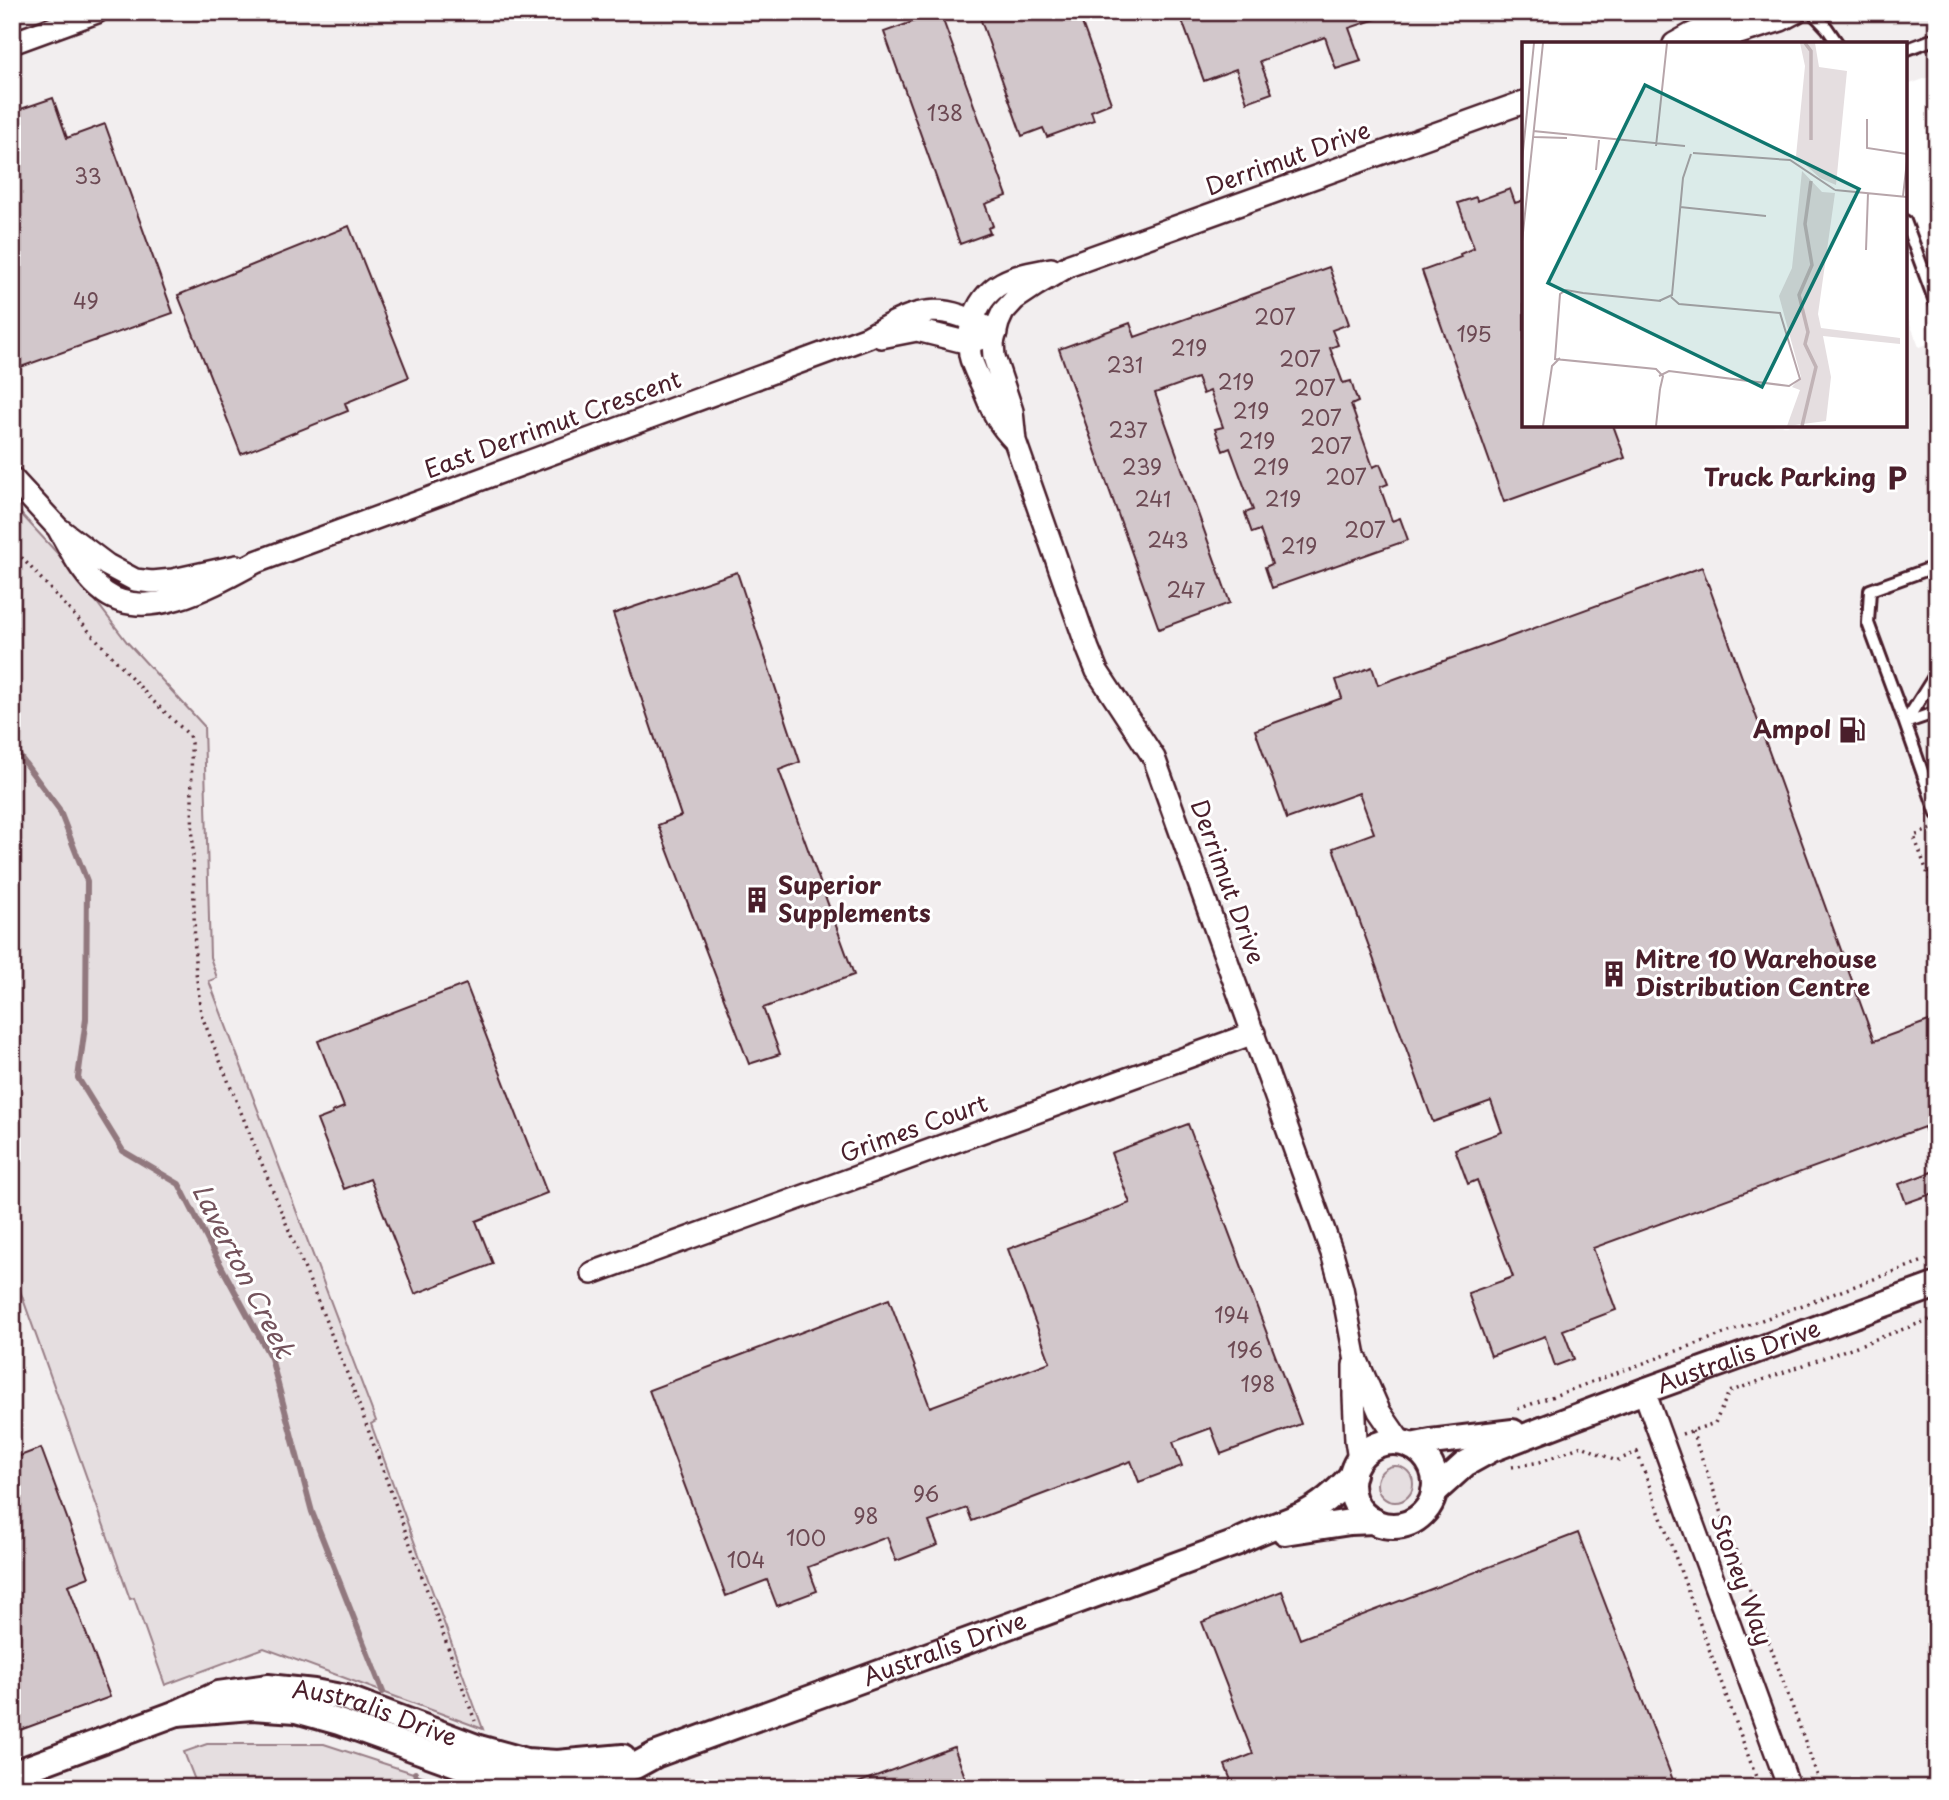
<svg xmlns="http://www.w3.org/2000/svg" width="1949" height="1800" font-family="'Playpen Sans',sans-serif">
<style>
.built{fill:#f2eeef}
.green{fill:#e5dee0;stroke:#987e86;stroke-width:2}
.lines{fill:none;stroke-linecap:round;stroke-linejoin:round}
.stream{stroke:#91787e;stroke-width:6}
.building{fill:#d2c7cb;stroke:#4a1f2b;stroke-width:2}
.service-casing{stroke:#4a1f2b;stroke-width:16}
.minor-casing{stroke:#4a1f2b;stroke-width:26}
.tertiary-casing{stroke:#4a1f2b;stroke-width:30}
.path{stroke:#4a1f2b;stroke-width:3.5;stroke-dasharray:2 5;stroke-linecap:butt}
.service{stroke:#fff;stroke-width:10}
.minor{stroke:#fff;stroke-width:21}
.tertiary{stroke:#fff;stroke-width:24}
.labels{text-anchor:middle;stroke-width:6;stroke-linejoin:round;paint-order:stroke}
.number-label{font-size:21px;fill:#6c4953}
.street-label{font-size:24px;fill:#4a1f2b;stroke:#fff}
.poi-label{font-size:24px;font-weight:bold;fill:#4a1f2b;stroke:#fff;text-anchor:end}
.water-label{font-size:26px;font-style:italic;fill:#74535c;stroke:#fff}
.inset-river{fill:none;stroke:#c1b3b6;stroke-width:3.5}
.inset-road{fill:none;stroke:#b7a5aa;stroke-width:2}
.view{fill:#0f766e;fill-opacity:0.15;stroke:#0f766e;stroke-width:3.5}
.inset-edge{fill:none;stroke:#4a1f2b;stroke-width:3.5}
</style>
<rect width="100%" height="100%" fill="#fff"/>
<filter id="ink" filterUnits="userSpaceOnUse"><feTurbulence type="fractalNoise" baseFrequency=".0143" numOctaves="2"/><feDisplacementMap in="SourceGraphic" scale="14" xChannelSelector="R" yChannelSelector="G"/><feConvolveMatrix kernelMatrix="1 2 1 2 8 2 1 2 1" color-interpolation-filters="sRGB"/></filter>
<g filter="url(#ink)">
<path class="built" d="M 12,12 L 1937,12 L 1937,74 L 1905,86 L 1905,44 L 1524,44 L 1524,425 L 1905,425 L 1905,310 L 1919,347 L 1937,341 L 1937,1788 L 12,1788 Z"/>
<path class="green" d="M 12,504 L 69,566 L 127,642 L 204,726 L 210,957 L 217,978 L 209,981 L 376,1421 L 371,1424 L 483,1729 L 264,1648 L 165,1685 L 134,1598 L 130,1599 L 12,1268 Z
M1377 1484a18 18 0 1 1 36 0a18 18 0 1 1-36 0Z
M 207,1744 L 324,1744 L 459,1788 L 198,1788 L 184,1752 Z"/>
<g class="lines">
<path class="stream" d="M 12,746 L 59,809 L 87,881 L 86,1019 L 78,1078 L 123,1151 L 179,1184 L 213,1251 L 271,1358 L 312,1512 L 383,1692
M 415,1773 L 421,1788"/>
</g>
<path class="building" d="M 940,12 L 1007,196 L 985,204 L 993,226 L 988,228 L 990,233 L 960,244 L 884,32 Z
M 978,12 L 1078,12 L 1111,103 L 1091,111 L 1094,120 L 1047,137 L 1043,128 L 1022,136 Z
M 1179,12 L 1388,12 L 1388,15 L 1349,28 L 1361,61 L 1336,69 L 1325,37 L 1260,61 L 1272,93 L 1247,102 L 1236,69 L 1204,81 Z
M 53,98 L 67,138 L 105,124 L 173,313 L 18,368 L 12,351 L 12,112 Z
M 1510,189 L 1515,203 L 1524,200 L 1524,425 L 1613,425 L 1625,458 L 1504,502 L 1422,271 L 1461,257 L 1460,254 L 1474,248 L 1458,203 L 1476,197 L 1477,201 Z
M 349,226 L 409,377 L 345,403 L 348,411 L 241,454 L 178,295 Z
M 1329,267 L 1349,324 L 1332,330 L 1338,345 L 1330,348 L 1343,383 L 1351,381 L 1354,391 L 1358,402 L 1351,405 L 1373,467 L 1380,464 L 1388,484 L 1380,487 L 1392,521 L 1400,518 L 1408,540 L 1272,588 L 1265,567 L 1272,564 L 1260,530 L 1252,533 L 1245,513 L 1253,510 L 1230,448 L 1223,451 L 1215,429 L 1223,427 L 1210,391 L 1203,394 L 1197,378 L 1155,393 L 1230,603 L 1159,629 L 1059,349 L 1130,323 L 1135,337 Z
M 1702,567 L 1874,1041 L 1937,1018 L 1937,1156 L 1935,1157 L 1924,1127 L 1593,1248 L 1616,1310 L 1563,1330 L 1574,1359 L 1555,1366 L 1545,1336 L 1491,1356 L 1468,1293 L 1513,1277 L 1477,1180 L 1468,1184 L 1455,1149 L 1502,1132 L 1491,1101 L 1433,1122 L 1333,848 L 1374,833 L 1359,793 L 1287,819 L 1255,730 L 1342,698 L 1336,680 L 1372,667 L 1378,685 Z
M 737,572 L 800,762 L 779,770 L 854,975 L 763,1008 L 780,1054 L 749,1064 L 658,825 L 681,816 L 613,614 Z
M 466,984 L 547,1193 L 476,1221 L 493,1264 L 415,1294 L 370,1179 L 344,1189 L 317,1120 L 333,1114 L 332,1112 L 344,1107 L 318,1041 Z
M 1188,1124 L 1301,1424 L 1221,1454 L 1211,1428 L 1173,1442 L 1182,1466 L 1139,1482 L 1131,1461 L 972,1521 L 967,1508 L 929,1522 L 938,1545 L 896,1561 L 887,1537 L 808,1567 L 817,1591 L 777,1606 L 767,1580 L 726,1596 L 649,1390 L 889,1299 L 930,1407 L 1050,1362 L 1008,1249 L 1130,1203 L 1111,1153 Z
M 1937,1170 L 1937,1192 L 1906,1203 L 1899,1184 Z
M 41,1448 L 89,1577 L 68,1585 L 110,1697 L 12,1733 L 12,1459 Z
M 1578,1533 L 1676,1788 L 1234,1788 L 1225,1765 L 1253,1754 L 1202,1622 L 1282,1591 L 1300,1639 Z
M 954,1747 L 969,1788 L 850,1788 L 849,1786 Z"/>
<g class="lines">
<g class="service-casing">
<path id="service" d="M 1812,12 L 1827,28 L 1838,44
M 1905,50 L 1937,38
M 1905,221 L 1937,307
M 1937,712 L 1905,723 L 1937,814
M 1905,723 L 1868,623 L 1870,590 L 1937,566
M 1905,723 L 1937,672"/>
</g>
<g class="minor-casing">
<path id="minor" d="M 12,43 L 97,12
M 1674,44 L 1692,34 L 1742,12
M 1704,44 L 1781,20 L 1796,12
M 881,337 L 917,330 L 969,343 L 982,338
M 1015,441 C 996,422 992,409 982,385 C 978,376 972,365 970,355 C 969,344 969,333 972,323 C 984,282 1013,276 1051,269
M 12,478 L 58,528 L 107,565 L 135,580 L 152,582 L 173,580 L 237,566
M 58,528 C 71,551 83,577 105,593 C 148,624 217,583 256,562 L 868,337 C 920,306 942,301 996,333
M 592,1273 L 1254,1033
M 1354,1365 L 1354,1396 L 1356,1440 L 1359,1460
M 1644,1391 L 1789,1788
M 1401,1443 L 1379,1411 L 1355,1356 L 1342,1288 L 1332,1253 L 1154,758 L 1097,671 L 1088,649 L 1015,441 L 1012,411 L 994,357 L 993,343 L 998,323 L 1003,312 L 1015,299 L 1036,285 L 1070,265 L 1524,102"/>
</g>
<g class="tertiary-casing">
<g id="tertiary">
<circle cx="1393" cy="1484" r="42"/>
<path d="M 1411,1446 L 1431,1442 L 1513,1432"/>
<path id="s1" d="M 1434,1492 L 1465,1464 L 1492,1449 L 1644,1391 L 1937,1285"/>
<path d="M 1285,1532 L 1350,1522 L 1374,1521"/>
<path id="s2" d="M 177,1713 L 252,1707 L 296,1710 L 339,1722 L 470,1769 L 512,1781 L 557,1782 L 582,1779 L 613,1773 L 635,1766 L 655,1755 L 1236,1543 C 1257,1531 1280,1525 1302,1515 C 1322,1506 1339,1490 1353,1474"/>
<path id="s3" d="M 12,1774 L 177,1713 L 218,1694 L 268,1687 L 314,1692 L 346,1698 L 479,1748 L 526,1761 L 557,1763 L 623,1757"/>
</g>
</g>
<path class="path" d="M 12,547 L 152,700 L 189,735 L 191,743 L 195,963 L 201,1014 L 351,1383 L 475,1721
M 1931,829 L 1914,836 L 1937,899
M 1518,1409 L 1937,1256
M 1692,1431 L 1822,1788
M 1682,1434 L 1715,1423 L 1729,1392 L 1937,1317
M 1637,1452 L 1760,1788
M 1512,1467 L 1540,1462 L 1582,1446 L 1616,1461 L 1642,1450"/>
<use href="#service" class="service"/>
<use href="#minor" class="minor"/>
<use href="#tertiary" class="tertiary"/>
</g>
</g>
<defs>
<g id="parking-bare" transform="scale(2.1)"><path d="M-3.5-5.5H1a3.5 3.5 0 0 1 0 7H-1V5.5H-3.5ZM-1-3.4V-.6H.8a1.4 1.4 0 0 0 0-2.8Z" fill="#4a1f2b" stroke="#fff" stroke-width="2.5" paint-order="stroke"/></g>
<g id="fuel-bare" transform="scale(2.1)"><path d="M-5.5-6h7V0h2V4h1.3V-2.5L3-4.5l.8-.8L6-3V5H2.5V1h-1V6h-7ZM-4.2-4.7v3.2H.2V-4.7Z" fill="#4a1f2b" stroke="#fff" stroke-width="2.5" paint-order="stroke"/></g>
<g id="building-bare" transform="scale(2.1)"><path d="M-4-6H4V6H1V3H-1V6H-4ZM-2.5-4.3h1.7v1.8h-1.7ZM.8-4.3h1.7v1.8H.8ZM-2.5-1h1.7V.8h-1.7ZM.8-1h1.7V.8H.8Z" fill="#4a1f2b" stroke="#fff" stroke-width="2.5" paint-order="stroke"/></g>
</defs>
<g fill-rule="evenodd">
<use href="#parking-bare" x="1897" y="478"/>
<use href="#fuel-bare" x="1852" y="730"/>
<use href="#building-bare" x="757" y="900"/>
<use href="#building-bare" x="1614" y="974"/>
</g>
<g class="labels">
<g class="number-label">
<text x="945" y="121">138</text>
<text x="88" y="184">33</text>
<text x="86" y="309">49</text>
<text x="1275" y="325">207</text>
<text x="1474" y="342">195</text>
<text x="1189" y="356">219</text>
<text x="1300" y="367">207</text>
<text x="1125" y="373">231</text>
<text x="1236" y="390">219</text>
<text x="1315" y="396">207</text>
<text x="1251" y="419">219</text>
<text x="1321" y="426">207</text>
<text x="1128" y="438">237</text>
<text x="1257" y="449">219</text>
<text x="1331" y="454">207</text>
<text x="1142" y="475">239</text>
<text x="1271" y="475">219</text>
<text x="1346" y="485">207</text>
<text x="1153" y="507">241</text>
<text x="1283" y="507">219</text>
<text x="1365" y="538">207</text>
<text x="1168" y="548">243</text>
<text x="1299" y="554">219</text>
<text x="1186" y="598">247</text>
<text x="1232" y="1323">194</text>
<text x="1245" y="1358">196</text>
<text x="1258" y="1392">198</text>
<text x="926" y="1502">96</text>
<text x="866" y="1524">98</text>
<text x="806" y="1546">100</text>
<text x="746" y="1568">104</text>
</g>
<g class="street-label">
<text transform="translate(1288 159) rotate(-20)" y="8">Derrimut Drive</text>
<text transform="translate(553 425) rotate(-20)" y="8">East Derrimut Crescent</text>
<text transform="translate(1227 882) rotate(70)" y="8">Derrimut Drive</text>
<text transform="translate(914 1129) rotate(-20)" y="8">Grimes Court</text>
<text dy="8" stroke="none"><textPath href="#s1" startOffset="336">Australis Drive</textPath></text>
<text transform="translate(1741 1580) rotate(70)" y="8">Stoney Way</text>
<text dy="8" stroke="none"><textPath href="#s2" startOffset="803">Australis Drive</textPath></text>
<text dy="8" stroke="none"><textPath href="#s3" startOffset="382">Australis Drive</textPath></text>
</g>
<g class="poi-label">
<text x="1876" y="486">Truck Parking</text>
<text x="1831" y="738">Ampol</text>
<text x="778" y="894" text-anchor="start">Superior<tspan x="778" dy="28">Supplements</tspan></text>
<text x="1635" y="968" text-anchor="start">Mitre 10 Warehouse<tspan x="1635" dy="28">Distribution Centre</tspan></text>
</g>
<g class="water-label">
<text transform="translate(243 1271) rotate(63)" y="9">Laverton Creek</text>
</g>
</g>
<g transform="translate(1522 42)">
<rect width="385" height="385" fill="#fff"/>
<path d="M 278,1 L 293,1 L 297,25 L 325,29 L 314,143 L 298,136 L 274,114 L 283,24 ZM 280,129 L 300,150 L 313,151 L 296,272 L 299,286 L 378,296 L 378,302 L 301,294 L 309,335 L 304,379 L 265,384 L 278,348 L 270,345 L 279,335 L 257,254 L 270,226 Z" fill="#e5dee0"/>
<path class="inset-river" d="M 283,1 L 289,9 L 289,98M 280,384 L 294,325 L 283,302 L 286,290 L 277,253 L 290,223 L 283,182 L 289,139"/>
<path class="inset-road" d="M 345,77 L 345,106 L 385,112M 11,89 L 163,104M 12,95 L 45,96M 134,104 L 145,1M 171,111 L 268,118 L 313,148M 0,119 L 12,1M 74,128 L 77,98M 313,148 L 385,155M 381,154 L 385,119M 158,165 L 244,174M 0,200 L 21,1M 344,208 L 346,151M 61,251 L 44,248 L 38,252 L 33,317 L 134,327 L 141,334 L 138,347M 61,251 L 139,259M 137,259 L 150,253 L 161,136 L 169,112M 137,334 L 147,329 L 267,344 L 278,337 L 258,271 L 157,262 L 149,255M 21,384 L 30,324 L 38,316M 134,384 L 138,347"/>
<path class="view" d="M 123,43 L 337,147 L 240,345 L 26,241 Z"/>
<rect width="385" height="385" class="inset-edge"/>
</g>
<rect width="1949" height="1800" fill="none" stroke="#fff" stroke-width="42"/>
<rect x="21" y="21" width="1907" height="1758" fill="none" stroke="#4a1f2b" stroke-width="2.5" filter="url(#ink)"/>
</svg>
